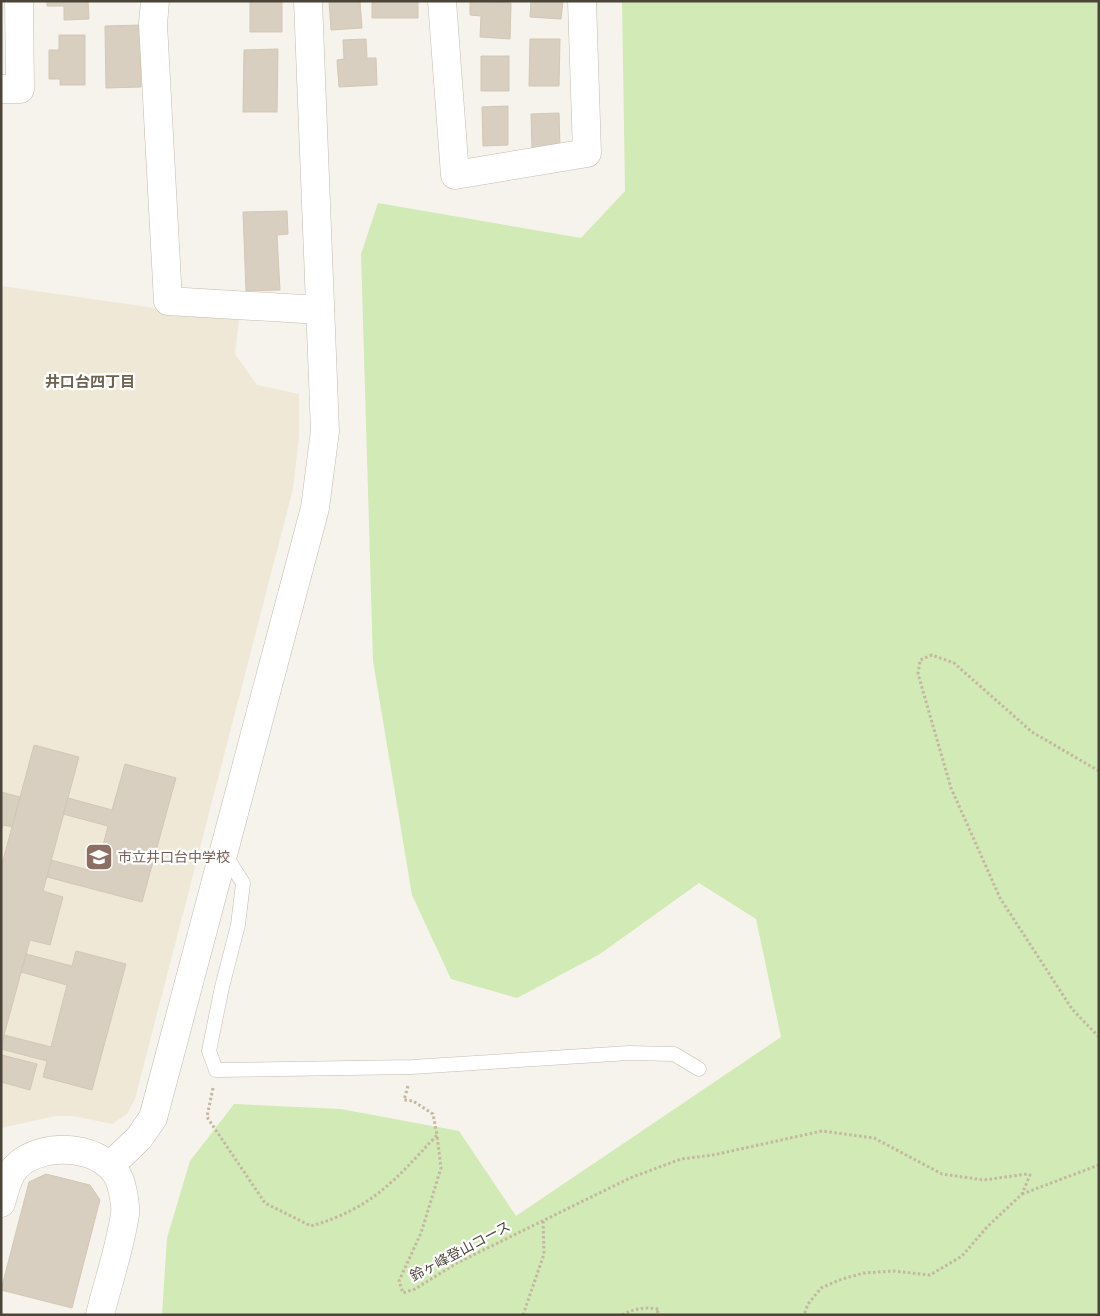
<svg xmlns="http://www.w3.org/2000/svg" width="1100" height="1316" font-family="Mulish,'Noto Sans JP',sans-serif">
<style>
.education{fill:#efe8d6}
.green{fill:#d2eab5}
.building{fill:#d8cfc1;stroke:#d3c7b4}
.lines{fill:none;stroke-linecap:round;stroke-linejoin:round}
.service-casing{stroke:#c2bbae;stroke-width:15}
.minor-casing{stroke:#c2bbae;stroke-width:29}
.tertiary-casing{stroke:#c2bbae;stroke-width:29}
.path{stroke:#c4b79f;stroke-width:3;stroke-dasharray:2.5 2.5;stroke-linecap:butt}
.service{stroke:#fff;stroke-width:14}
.minor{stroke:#fff;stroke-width:28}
.tertiary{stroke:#fff;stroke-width:28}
.labels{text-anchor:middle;stroke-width:4.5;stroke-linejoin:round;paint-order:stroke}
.education-label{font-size:14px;fill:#785e54;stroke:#fff;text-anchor:start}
.street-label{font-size:14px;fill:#4b4439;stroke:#fff}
.neighbourhood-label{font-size:15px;font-weight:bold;fill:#6e6250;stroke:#fff}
</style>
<rect width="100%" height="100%" fill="#f6f3ec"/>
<path class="education" d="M 1,286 L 239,320 L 235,354 L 257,385 L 299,394 L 299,436 L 293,489 L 135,1099 L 127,1114 L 112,1124 L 73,1116 L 55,1116 L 1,1128 Z"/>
<path class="green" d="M 622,1 L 1099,1 L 1099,1315 L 162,1315 L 167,1238 L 190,1161 L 234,1104 L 341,1109 L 459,1131 L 516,1216 L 781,1037 L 756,919 L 699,883 L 600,954 L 517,998 L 451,979 L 412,895 L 373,661 L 361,254 L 378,203 L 581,238 L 625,191 Z"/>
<path class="building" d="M 47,1 L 88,1 L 89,19 L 64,20 L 64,6 L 47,6 Z
M 250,1 L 282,1 L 282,32 L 250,32 Z
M 329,1 L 360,1 L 362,28 L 331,30 Z
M 372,1 L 418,1 L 418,18 L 372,18 Z
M 470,1 L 511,3 L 510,39 L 480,37 L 481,16 L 470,15 Z
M 531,1 L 563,1 L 561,19 L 530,17 Z
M 140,25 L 141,87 L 106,88 L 105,26 Z
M 59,35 L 85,35 L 85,85 L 60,85 L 60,79 L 49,79 L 49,50 L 59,50 Z
M 366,39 L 367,58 L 376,58 L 377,85 L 339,87 L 337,60 L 344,59 L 343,40 Z
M 530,39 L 560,39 L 559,86 L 529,86 Z
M 278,49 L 277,112 L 243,112 L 244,50 Z
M 481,56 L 509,56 L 509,91 L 481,91 Z
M 508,106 L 508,145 L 483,146 L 482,107 Z
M 559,113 L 560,147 L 532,148 L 531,114 Z
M 287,211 L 288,234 L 277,235 L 280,290 L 246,291 L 243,212 Z
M 34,745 L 79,757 L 43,891 L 63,897 L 50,945 L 30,940 L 1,1046 L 1,868 Z
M 125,764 L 176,778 L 142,902 L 47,877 L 51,860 L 96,872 L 108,826 L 63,814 L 68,798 L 112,810 Z
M 1,792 L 20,797 L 12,827 L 3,825 L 1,830 Z
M 76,951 L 126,964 L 92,1090 L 43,1077 L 47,1061 L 1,1049 L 4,1035 L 51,1047 L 67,985 L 21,972 L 26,954 L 72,966 Z
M 2,1055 L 37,1064 L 30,1090 L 1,1082 Z
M 46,1174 L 90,1185 L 100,1200 L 72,1308 L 1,1290 L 29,1182 Z"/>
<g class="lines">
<g class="service-casing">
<path id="service" d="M 224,853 L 243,883 L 238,925 L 222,987 L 209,1051 L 216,1070 L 412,1067 L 629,1053 L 674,1054 L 699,1069"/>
</g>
<g class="minor-casing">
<path id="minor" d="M 155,1 L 153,24 L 168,301 L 320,310
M 442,1 L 455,175 L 587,153 L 582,1
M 1,89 L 20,89 L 19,1"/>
</g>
<g class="tertiary-casing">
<path id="tertiary" d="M 110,1166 L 139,1138 L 153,1118 L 315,508 L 325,431 L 308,1
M 1,1203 C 5,1191 7,1176 16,1167 C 41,1140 109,1144 121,1184 C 123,1192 126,1206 125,1214 C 120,1248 108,1282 100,1315"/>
</g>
<path class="path" d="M 1099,771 L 1032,732 L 954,663 L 932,655 L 920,660 L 918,674 L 951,788 L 1000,898 L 1072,1009 L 1099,1037
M 408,1086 L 404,1100 L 413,1101 L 433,1114 L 437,1135
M 213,1088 L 207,1117 L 265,1203 L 311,1226 C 373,1208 395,1180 437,1135 L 441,1168 L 421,1233 L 399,1281 L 403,1293 L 415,1289 L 457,1263 L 630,1178 L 681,1159 L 713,1155 L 822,1131 L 874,1138 L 942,1174 L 984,1180 L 1027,1174 L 1030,1175 L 1022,1194 L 988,1226 L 962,1256 L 930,1275 L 893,1271 L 864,1273 L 842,1279 L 821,1288 L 808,1304 L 804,1315
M 1022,1194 L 1099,1165
M 523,1315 L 544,1254 L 543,1219
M 622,1315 C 635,1308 645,1307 659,1309 L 656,1315"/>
<use href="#service" class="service"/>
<use href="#minor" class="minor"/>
<use href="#tertiary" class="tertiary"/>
</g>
<defs>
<g id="school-square" transform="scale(1.4375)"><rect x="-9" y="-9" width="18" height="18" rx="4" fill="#8d6e63" stroke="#fff"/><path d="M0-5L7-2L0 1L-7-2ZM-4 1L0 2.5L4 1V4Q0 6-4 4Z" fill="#fff"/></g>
</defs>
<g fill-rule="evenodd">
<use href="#school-square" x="99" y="857"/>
</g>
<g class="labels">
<g class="education-label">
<text x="118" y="862">市立井口台中学校</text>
</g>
<g class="street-label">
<text transform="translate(460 1251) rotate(-28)" y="5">鈴ヶ峰登山コース</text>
</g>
<g class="neighbourhood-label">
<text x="90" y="387">井口台四丁目</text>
</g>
</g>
<rect width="1100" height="1316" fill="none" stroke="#4b4439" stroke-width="5"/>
</svg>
